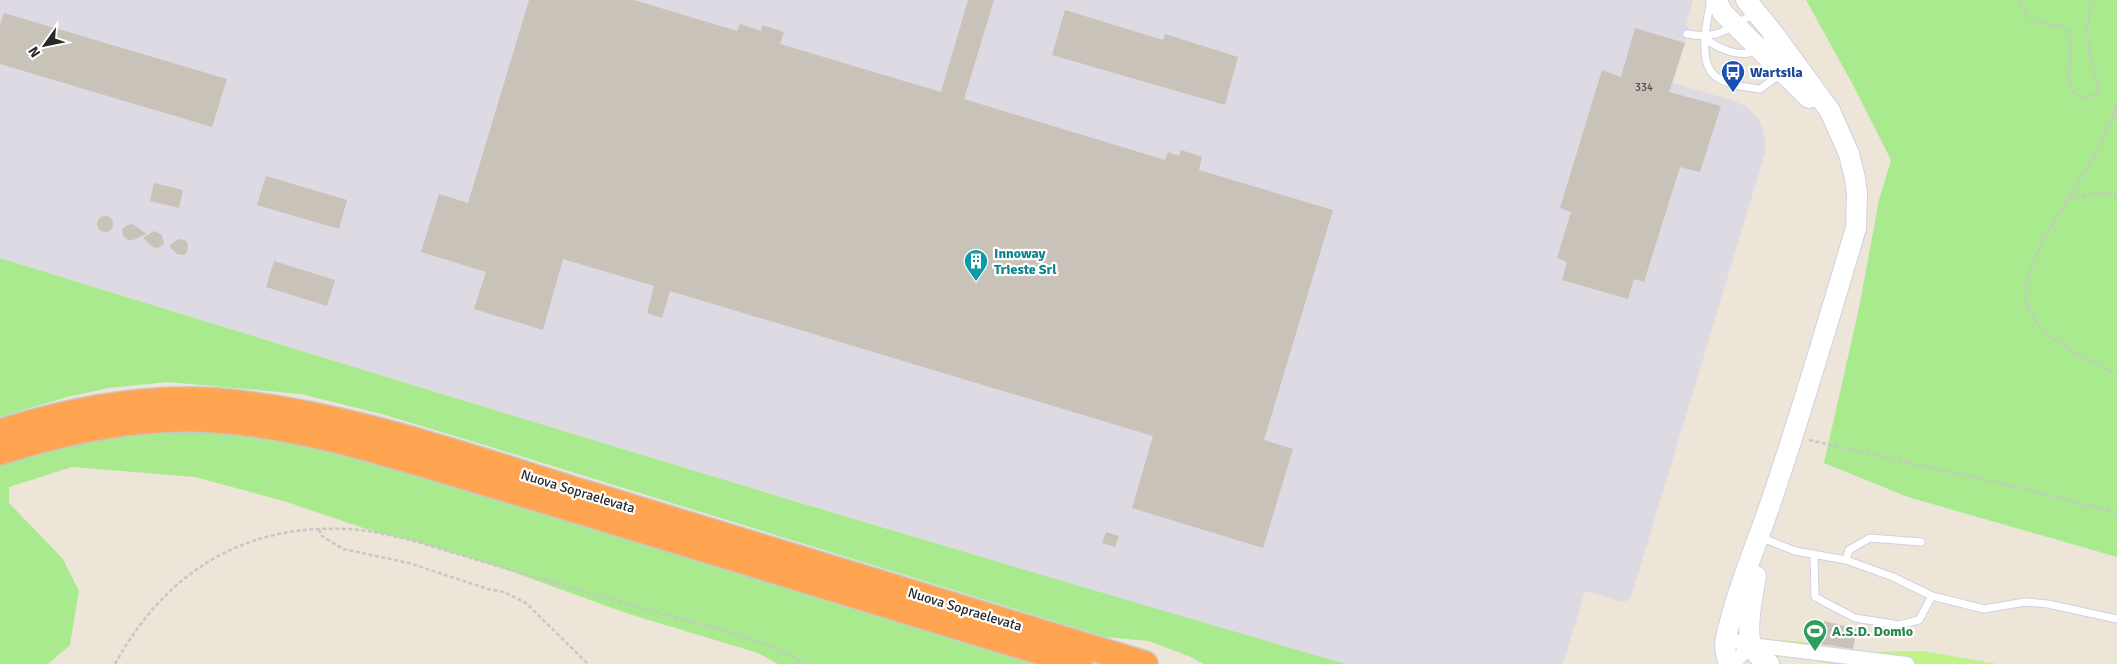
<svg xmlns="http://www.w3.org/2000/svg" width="2117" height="664" font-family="Signika,sans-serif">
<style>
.industrial{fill:#dddae4}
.green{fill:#a9ea8e}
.pitch{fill:#c1f389}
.building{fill:#c8c2b8}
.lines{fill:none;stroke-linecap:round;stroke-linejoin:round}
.lane-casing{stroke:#ced1e4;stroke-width:9}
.street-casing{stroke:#ced1e4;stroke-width:16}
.secondary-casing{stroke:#ced1e4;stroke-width:22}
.highway-casing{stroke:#c7c7c7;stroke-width:28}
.path{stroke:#c7c7c7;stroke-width:2.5;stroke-dasharray:4 2.5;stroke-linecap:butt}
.lane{stroke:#fff;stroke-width:7}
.street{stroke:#fff;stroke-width:14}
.secondary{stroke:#fff;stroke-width:20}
.highway{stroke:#ffa551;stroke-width:25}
.labels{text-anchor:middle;stroke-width:4.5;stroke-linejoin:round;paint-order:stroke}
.number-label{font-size:11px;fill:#514f4d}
.transit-label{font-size:14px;font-weight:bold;fill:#164399;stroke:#fff;text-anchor:start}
.culture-label{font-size:14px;font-weight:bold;fill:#0d838f;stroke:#fff;text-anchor:start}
.street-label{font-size:14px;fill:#292929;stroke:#fff}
.leisure-label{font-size:14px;font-weight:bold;fill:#27864d;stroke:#fff;text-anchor:start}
</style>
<rect width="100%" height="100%" fill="#ede5d8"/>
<path class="industrial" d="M 0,0 L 1693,0 L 1686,26 L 1689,28 L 1673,83 L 1734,101 L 1747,107 L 1757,117 L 1763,129 L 1765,141 L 1765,153 L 1632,594 L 1627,601 L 1622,602 L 1585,591 L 1563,664 L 1346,664 L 1141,605 L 590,439 L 0,258 Z"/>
<path class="green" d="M 1806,0 L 2117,0 L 2117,557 L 1908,497 L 1824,463 L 1859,308 L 1879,200 L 1891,160 L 1853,85 Z
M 0,258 C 448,396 896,534 1346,664 L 1204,664 L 1191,657 L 1149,641 L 1105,637 L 481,444 L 385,415 L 301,394 L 168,382 L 109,388 L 67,397 L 0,417 Z
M 176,430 L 234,432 L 294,440 L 420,476 L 1033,664 L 778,664 L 758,653 L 626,613 L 496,566 L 414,541 L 375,532 L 287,502 L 195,477 L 72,467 L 9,487 L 9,503 L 63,559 L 79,591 L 70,645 L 48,664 L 0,664 L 0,465 L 40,450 L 113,434 Z"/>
<path class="pitch" d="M 1783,640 L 1819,644 L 1852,652 L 1923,651 L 1998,664 L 1831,664 L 1782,655 L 1774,660 Z"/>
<path class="building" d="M 529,0 L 634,0 L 737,31 L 740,24 L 761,31 L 762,25 L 784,32 L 780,44 L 941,92 L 968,0 L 994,0 L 964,99 L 1165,160 L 1168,152 L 1179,156 L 1181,150 L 1202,157 L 1199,170 L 1333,210 L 1264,440 L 1293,449 L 1263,548 L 1132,508 L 1153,436 L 670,291 L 662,318 L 647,313 L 654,286 L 563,259 L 543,330 L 474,309 L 486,272 L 421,252 L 439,194 L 468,203 Z
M 1065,10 L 1163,40 L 1165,34 L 1238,57 L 1225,105 L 1052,55 Z
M 4,13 L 227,79 L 212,127 L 0,64 L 0,25 Z
M 1635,28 L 1685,43 L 1669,92 L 1721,106 L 1700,172 L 1680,167 L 1644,282 L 1634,279 L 1628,299 L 1562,280 L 1567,262 L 1557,258 L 1571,212 L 1560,208 L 1602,70 L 1621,77 Z
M 266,176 L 347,200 L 339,229 L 257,205 Z
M 154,183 L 183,190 L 179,208 L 150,201 Z
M97 224a8 8 0 1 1 16 0a8 8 0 1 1-16 0Z
M 133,224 L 146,234 L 133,240 L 128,240 L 123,236 L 122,230 L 127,225 Z
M 154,231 L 162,235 L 164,244 L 158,248 L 153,247 L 143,238 Z
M 178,239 L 185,240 L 188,244 L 187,253 L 183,255 L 177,254 L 169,246 Z
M 274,261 L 335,280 L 327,306 L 266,287 Z
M 1106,532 L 1119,536 L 1115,547 L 1102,543 Z
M 1824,621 L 1857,629 L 1853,649 L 1819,644 Z"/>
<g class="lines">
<g class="lane-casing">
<path id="lane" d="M 1711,0 C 1707,20 1696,66 1718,78 C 1731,86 1746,87 1760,89 L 1774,79 L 1778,72
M 1687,34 C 1723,40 1727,27 1756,13
M 1705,37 C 1712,46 1736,56 1748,53 C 1756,52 1767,41 1773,34
M 1760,537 L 1795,551 L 1846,560 L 1893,577 L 1932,596 L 1984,609 L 2025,602 L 2048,604 L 2117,619
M 1814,554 L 1815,597 L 1855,618 L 1899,625 L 1919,620 L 1932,596
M 1846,560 L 1849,550 L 1870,538 L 1921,542"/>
</g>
<g class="street-casing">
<path id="street" d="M 1726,639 L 1751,645 L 1907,664
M 1733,664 L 1751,645"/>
</g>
<g class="secondary-casing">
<path id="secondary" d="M 1716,0 L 1723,13 L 1809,98
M 1756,576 C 1753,592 1745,632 1752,647 C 1756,655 1762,659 1769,664
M 1729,664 C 1726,655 1724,648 1726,638 C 1737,587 1760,537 1776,487 C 1805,401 1830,315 1856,228 L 1857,195 L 1855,178 L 1849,154 L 1830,111 L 1773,33 L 1746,0"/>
</g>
<g class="highway-casing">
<path id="highway" d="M 0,432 C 69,410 144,396 217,401 C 347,412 473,459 598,497 C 780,553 963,608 1145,664
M 0,452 C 70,430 142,415 215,420 C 289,425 359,445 429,466 C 476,480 523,494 569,508 C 740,560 910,612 1080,664"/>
</g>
<path class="path" d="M 2020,0 C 2024,23 2044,24 2062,26 L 2069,33 L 2071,40 L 2069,77 L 2071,91 L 2081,98 L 2097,94 C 2100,80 2094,73 2091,60 C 2087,42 2086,18 2092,0
M 2117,104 C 2109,125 2100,148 2089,166 C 2070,196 2024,261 2026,296 C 2027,307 2032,317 2040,326 C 2058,347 2094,361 2117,375
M 2117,111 L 2114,111 L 2117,117
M 2069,198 L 2100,193 L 2117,194
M 1809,440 L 2021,488 L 2117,513
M 319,529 L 322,536 L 343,549 L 409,563 L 488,589 L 504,592 L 526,603 L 588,664
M 115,664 C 165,573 242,524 347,529 C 370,530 392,536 414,541 C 496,566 577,589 659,613 C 706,626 763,638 805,664"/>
<use href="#lane" class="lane"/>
<use href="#street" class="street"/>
<use href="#secondary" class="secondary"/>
<use href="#highway" class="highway"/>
</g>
<defs>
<g id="bus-pin" transform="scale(1.25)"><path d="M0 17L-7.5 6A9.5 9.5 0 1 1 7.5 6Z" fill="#1a4fb4" stroke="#fff"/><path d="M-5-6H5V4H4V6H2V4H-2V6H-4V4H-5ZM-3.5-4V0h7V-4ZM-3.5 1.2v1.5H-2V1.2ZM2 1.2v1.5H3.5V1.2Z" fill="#fff"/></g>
<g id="building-pin" transform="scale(1.25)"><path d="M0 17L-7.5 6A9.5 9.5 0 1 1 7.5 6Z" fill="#0f9aa8" stroke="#fff"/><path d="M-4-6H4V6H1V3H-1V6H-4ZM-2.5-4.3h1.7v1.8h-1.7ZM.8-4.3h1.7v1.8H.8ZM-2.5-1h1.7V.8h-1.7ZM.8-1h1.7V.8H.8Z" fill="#fff"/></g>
<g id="stadium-pin" transform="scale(1.25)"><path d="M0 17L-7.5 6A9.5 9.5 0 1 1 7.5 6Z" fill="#2e9e5b" stroke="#fff"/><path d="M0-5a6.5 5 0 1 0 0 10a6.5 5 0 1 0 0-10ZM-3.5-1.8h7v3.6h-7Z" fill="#fff"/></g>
</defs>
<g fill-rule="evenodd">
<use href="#bus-pin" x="1733" y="72"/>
<use href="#building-pin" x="976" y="261"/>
<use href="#stadium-pin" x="1815" y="631"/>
</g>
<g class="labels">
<g class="number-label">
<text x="1644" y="91">334</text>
</g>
<g class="transit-label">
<text x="1750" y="77">Wartsila</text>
</g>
<g class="culture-label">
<text x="994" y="258">Innoway<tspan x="994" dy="16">Trieste Srl</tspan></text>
</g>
<g class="street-label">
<text transform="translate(578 491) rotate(17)" y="5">Nuova Sopraelevata</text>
<text transform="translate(965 609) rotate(17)" y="5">Nuova Sopraelevata</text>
</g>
<g class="leisure-label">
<text x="1832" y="636">A.S.D. Domio</text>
</g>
</g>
<g transform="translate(45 45) rotate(237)" stroke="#ffffff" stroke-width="4" paint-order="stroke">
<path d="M0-4L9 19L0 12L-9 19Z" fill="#292929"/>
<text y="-8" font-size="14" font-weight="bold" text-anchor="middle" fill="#292929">N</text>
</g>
</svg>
